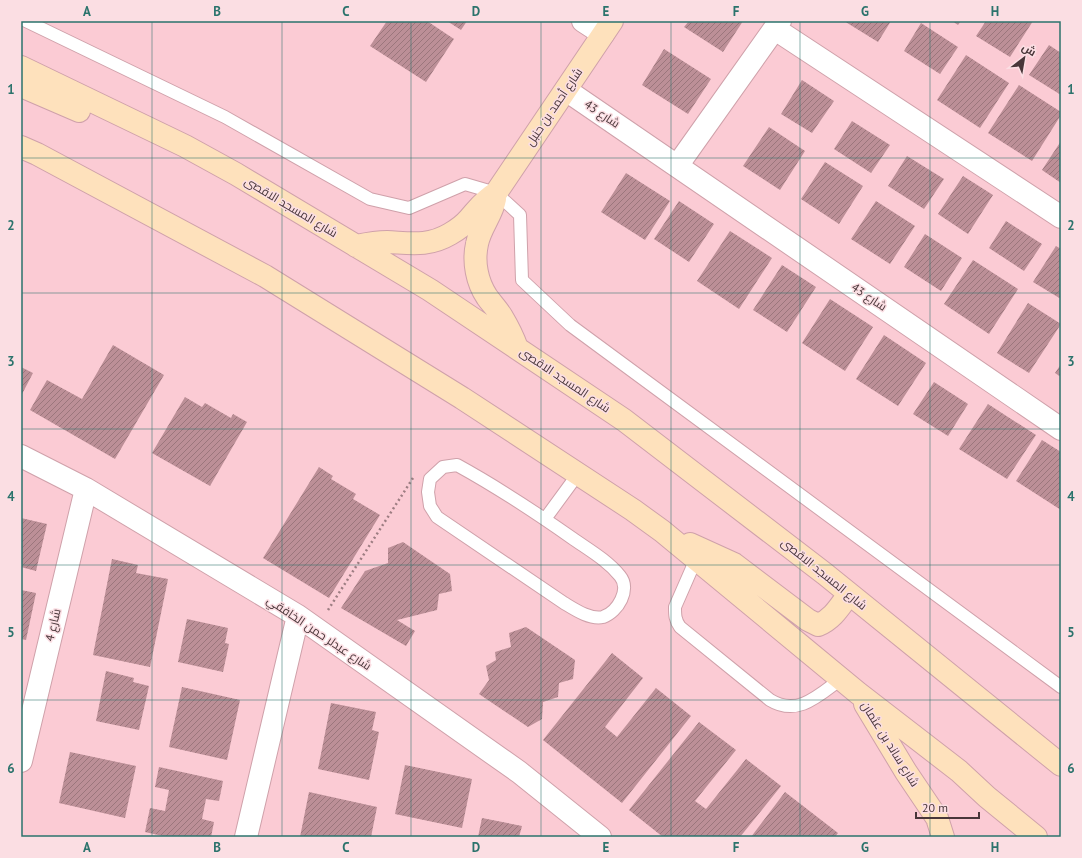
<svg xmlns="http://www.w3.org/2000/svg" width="1082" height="858" font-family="'PT Sans',Cairo,sans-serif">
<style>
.building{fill:url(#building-hatch)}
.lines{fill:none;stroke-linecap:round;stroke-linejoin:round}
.lane-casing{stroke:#cfa1aa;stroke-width:14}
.street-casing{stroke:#cfa1aa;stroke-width:24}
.secondary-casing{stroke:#cfa1aa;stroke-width:24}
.path{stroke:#9d7d82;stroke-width:2.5;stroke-dasharray:2 3;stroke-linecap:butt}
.lane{stroke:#fff;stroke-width:12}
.street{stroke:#fff;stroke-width:22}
.secondary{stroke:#fee1bc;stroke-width:22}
.grid{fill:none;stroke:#2b736c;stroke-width:1;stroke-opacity:0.55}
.labels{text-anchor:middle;stroke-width:3;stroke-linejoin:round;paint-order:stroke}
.street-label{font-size:12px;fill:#483639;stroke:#fbdee3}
.neatline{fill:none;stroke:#2b736c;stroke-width:1.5}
.grid-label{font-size:13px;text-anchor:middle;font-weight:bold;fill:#2b736c}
</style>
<defs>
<pattern id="building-hatch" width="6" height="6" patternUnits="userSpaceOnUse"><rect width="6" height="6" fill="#bc8f97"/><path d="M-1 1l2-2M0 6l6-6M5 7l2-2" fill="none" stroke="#9b767c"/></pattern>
</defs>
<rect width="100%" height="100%" fill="#fbcbd4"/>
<path class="building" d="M 387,21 L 427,21 L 454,39 L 426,82 L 370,46 Z
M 447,21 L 467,21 L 461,30 Z
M 689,21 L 743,21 L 723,52 L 684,27 Z
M 844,21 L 891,21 L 878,42 Z
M 952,21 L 961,21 L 958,25 Z
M 986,21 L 1033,21 L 1010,57 L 976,36 Z
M 921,23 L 958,47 L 940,74 L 904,51 Z
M 1049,45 L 1061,53 L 1061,95 L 1029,75 Z
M 664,49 L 711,79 L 688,114 L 642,85 Z
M 966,55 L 1009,83 L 980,128 L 937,100 Z
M 802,80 L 834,101 L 812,133 L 781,114 Z
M 1019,85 L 1061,112 L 1061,115 L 1032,161 L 988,133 Z
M 852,121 L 890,145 L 871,173 L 834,149 Z
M 769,127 L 805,151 L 780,190 L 743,166 Z
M 1061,141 L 1061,183 L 1042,170 Z
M 907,156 L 944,179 L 924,209 L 888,186 Z
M 825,162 L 863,186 L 839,224 L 801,199 Z
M 626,173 L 670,201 L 645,240 L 601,212 Z
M 963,176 L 993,195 L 968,234 L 938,214 Z
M 679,201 L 714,224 L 689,262 L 654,239 Z
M 876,201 L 915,226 L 890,264 L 851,239 Z
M 1006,221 L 1042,244 L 1024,271 L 989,248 Z
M 730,231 L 772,258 L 739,309 L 697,281 Z
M 925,234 L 962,258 L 941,291 L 904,267 Z
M 1056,246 L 1061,249 L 1061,299 L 1033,282 Z
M 973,260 L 1018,289 L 989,334 L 944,304 Z
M 782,265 L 816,287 L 787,332 L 753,310 Z
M 830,299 L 873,327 L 845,371 L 802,343 Z
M 1028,303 L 1061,324 L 1029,373 L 997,353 Z
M 884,335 L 926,363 L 898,406 L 856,379 Z
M 113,345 L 164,375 L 115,459 L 30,410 L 47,380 L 82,399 Z
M 1061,364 L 1061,377 L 1055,373 Z
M 21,367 L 33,373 L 21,396 Z
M 934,382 L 968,404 L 948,436 L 913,414 Z
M 185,397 L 202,407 L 205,403 L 231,418 L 233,414 L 247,422 L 210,486 L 152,453 Z
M 988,404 L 1036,435 L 1007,479 L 959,449 Z
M 1042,440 L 1061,452 L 1061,510 L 1016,481 Z
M 319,467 L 333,476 L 331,479 L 356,494 L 353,499 L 380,515 L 329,598 L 263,558 Z
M 21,518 L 47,524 L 36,571 L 21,567 Z
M 403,542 L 450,574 L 452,591 L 439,594 L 437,610 L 397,620 L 415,631 L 406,646 L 341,608 L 365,571 L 388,563 L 388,548 Z
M 112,559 L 138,565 L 136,573 L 168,579 L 150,667 L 93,655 Z
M 21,590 L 36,593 L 26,640 L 21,639 Z
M 187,619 L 228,628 L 225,643 L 229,644 L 223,672 L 178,662 Z
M 526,627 L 575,660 L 573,679 L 559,683 L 558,697 L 543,702 L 542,719 L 528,727 L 479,694 L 489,680 L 486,666 L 496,660 L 495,652 L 511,647 L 509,633 Z
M 612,653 L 643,678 L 605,727 L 617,737 L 656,688 L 691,716 L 622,803 L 543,740 Z
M 106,671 L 134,678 L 133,682 L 149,686 L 139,730 L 96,721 Z
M 182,687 L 240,700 L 227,760 L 169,747 Z
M 331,703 L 376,712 L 372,730 L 379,732 L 369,780 L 318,769 Z
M 699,722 L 736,750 L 695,801 L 706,809 L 746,759 L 781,786 L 740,837 L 663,837 L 629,810 Z
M 70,752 L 136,766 L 125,818 L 59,803 Z
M 405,765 L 472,779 L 462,828 L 395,814 Z
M 159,767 L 223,781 L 219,801 L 206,799 L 202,819 L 214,822 L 211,837 L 167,837 L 145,832 L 150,808 L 165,811 L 169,790 L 155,787 Z
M 309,792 L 377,807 L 371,837 L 300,837 Z
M 785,792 L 838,833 L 835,837 L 751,837 Z
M 482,818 L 522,826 L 519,837 L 478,837 Z"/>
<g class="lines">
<g class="lane-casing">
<path id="lane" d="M 26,21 L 225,117 L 370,199 L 409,208 L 465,184 L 496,193 L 520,215 L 522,280 L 570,325 L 1061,687
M 457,465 C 497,487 535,512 572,538 C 589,550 607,560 620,576 C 631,589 618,612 603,617 C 590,620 574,609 564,603 L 437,517 L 430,506 L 428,492 L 430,479 L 443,467 Z
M 545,519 L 578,474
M 696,559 L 675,607 C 675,615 675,620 680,627 L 770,700 C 798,717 819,695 841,679"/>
</g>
<g class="street-casing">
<path id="street" d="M 583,21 L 603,34
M 775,29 L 1061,217
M 566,90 L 1061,429
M 677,166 L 780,21
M 21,456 L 86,489 L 298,616 L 519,772 L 600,837
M 21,761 L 86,489
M 246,837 L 298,616"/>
</g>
<g class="secondary-casing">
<path id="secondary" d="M 21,67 L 185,146 L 236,174 L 430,290 L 624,420 L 825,574 L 1061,765
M 21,86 L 79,111
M 21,147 L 37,154 L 265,276 L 462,398 L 633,510 L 662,531 L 858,693 L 959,771 L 987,797 L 1036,837
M 495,199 C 492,215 480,228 477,244 C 473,262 477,282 487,297 C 492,304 498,310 502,317 C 508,327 513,337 517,348
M 356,246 C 366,244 376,242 387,242 C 410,243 428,247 450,234 C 457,230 464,225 469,219 C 478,209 484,200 496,193 L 612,21
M 690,544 L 734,564 L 808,620 L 818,625 C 833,619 840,606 849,594
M 865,704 L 906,772 L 937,818 L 943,837"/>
</g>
<path class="path" d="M 328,610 L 413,478"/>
<use href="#lane" class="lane"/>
<use href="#street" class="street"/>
<use href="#secondary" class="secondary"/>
</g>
<path class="grid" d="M 152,21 L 152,837M 282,21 L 282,837M 411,21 L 411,837M 541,21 L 541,837M 671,21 L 671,837M 800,21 L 800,837M 930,21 L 930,837M 21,158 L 1061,158M 21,293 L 1061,293M 21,429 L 1061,429M 21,565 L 1061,565M 21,700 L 1061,700"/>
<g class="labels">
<g class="street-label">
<text transform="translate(554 107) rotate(-56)" y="4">شارع أحمد بن حنبل</text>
<text transform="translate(602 114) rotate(34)" y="4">شارع 43</text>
<text transform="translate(291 207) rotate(31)" y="4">شارع المسجد الاقصى</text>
<text transform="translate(869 297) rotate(34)" y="4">شارع 43</text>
<text transform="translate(565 380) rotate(34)" y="4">شارع المسجد الاقصى</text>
<text transform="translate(824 574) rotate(39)" y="4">شارع المسجد الاقصى</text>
<text transform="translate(53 625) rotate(-77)" y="4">شارع 4</text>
<text transform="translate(319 633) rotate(34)" y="4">شارع عبدلر حمن الخافقي</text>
<text transform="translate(890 744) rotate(58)" y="4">شارع ساند بن عثمان</text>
</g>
</g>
<rect width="1082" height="858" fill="none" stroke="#fbdee3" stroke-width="44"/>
<g transform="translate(1024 58) rotate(31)" stroke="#fbdee3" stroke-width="3" paint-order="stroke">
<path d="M0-3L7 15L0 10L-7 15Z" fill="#483639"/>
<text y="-6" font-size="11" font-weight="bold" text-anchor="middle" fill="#483639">ش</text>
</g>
<path d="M916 812v6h63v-6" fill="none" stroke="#483639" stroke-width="2"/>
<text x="922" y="812" font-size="12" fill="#483639" stroke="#fbdee3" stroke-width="3" paint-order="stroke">20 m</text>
<rect x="22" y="22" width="1038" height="814" class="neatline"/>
<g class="grid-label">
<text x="87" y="16">A</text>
<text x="217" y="16">B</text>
<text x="346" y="16">C</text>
<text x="476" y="16">D</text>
<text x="606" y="16">E</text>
<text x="736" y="16">F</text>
<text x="865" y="16">G</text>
<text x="995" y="16">H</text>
<text x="11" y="94">1</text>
<text x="1071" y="94">1</text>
<text x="11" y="230">2</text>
<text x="1071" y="230">2</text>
<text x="11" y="366">3</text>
<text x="1071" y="366">3</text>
<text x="11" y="501">4</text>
<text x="1071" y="501">4</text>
<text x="11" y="637">5</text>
<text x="1071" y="637">5</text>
<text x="11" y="773">6</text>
<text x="1071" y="773">6</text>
<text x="87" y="852">A</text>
<text x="217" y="852">B</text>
<text x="346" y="852">C</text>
<text x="476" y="852">D</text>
<text x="606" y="852">E</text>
<text x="736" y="852">F</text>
<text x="865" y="852">G</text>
<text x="995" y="852">H</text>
</g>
</svg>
